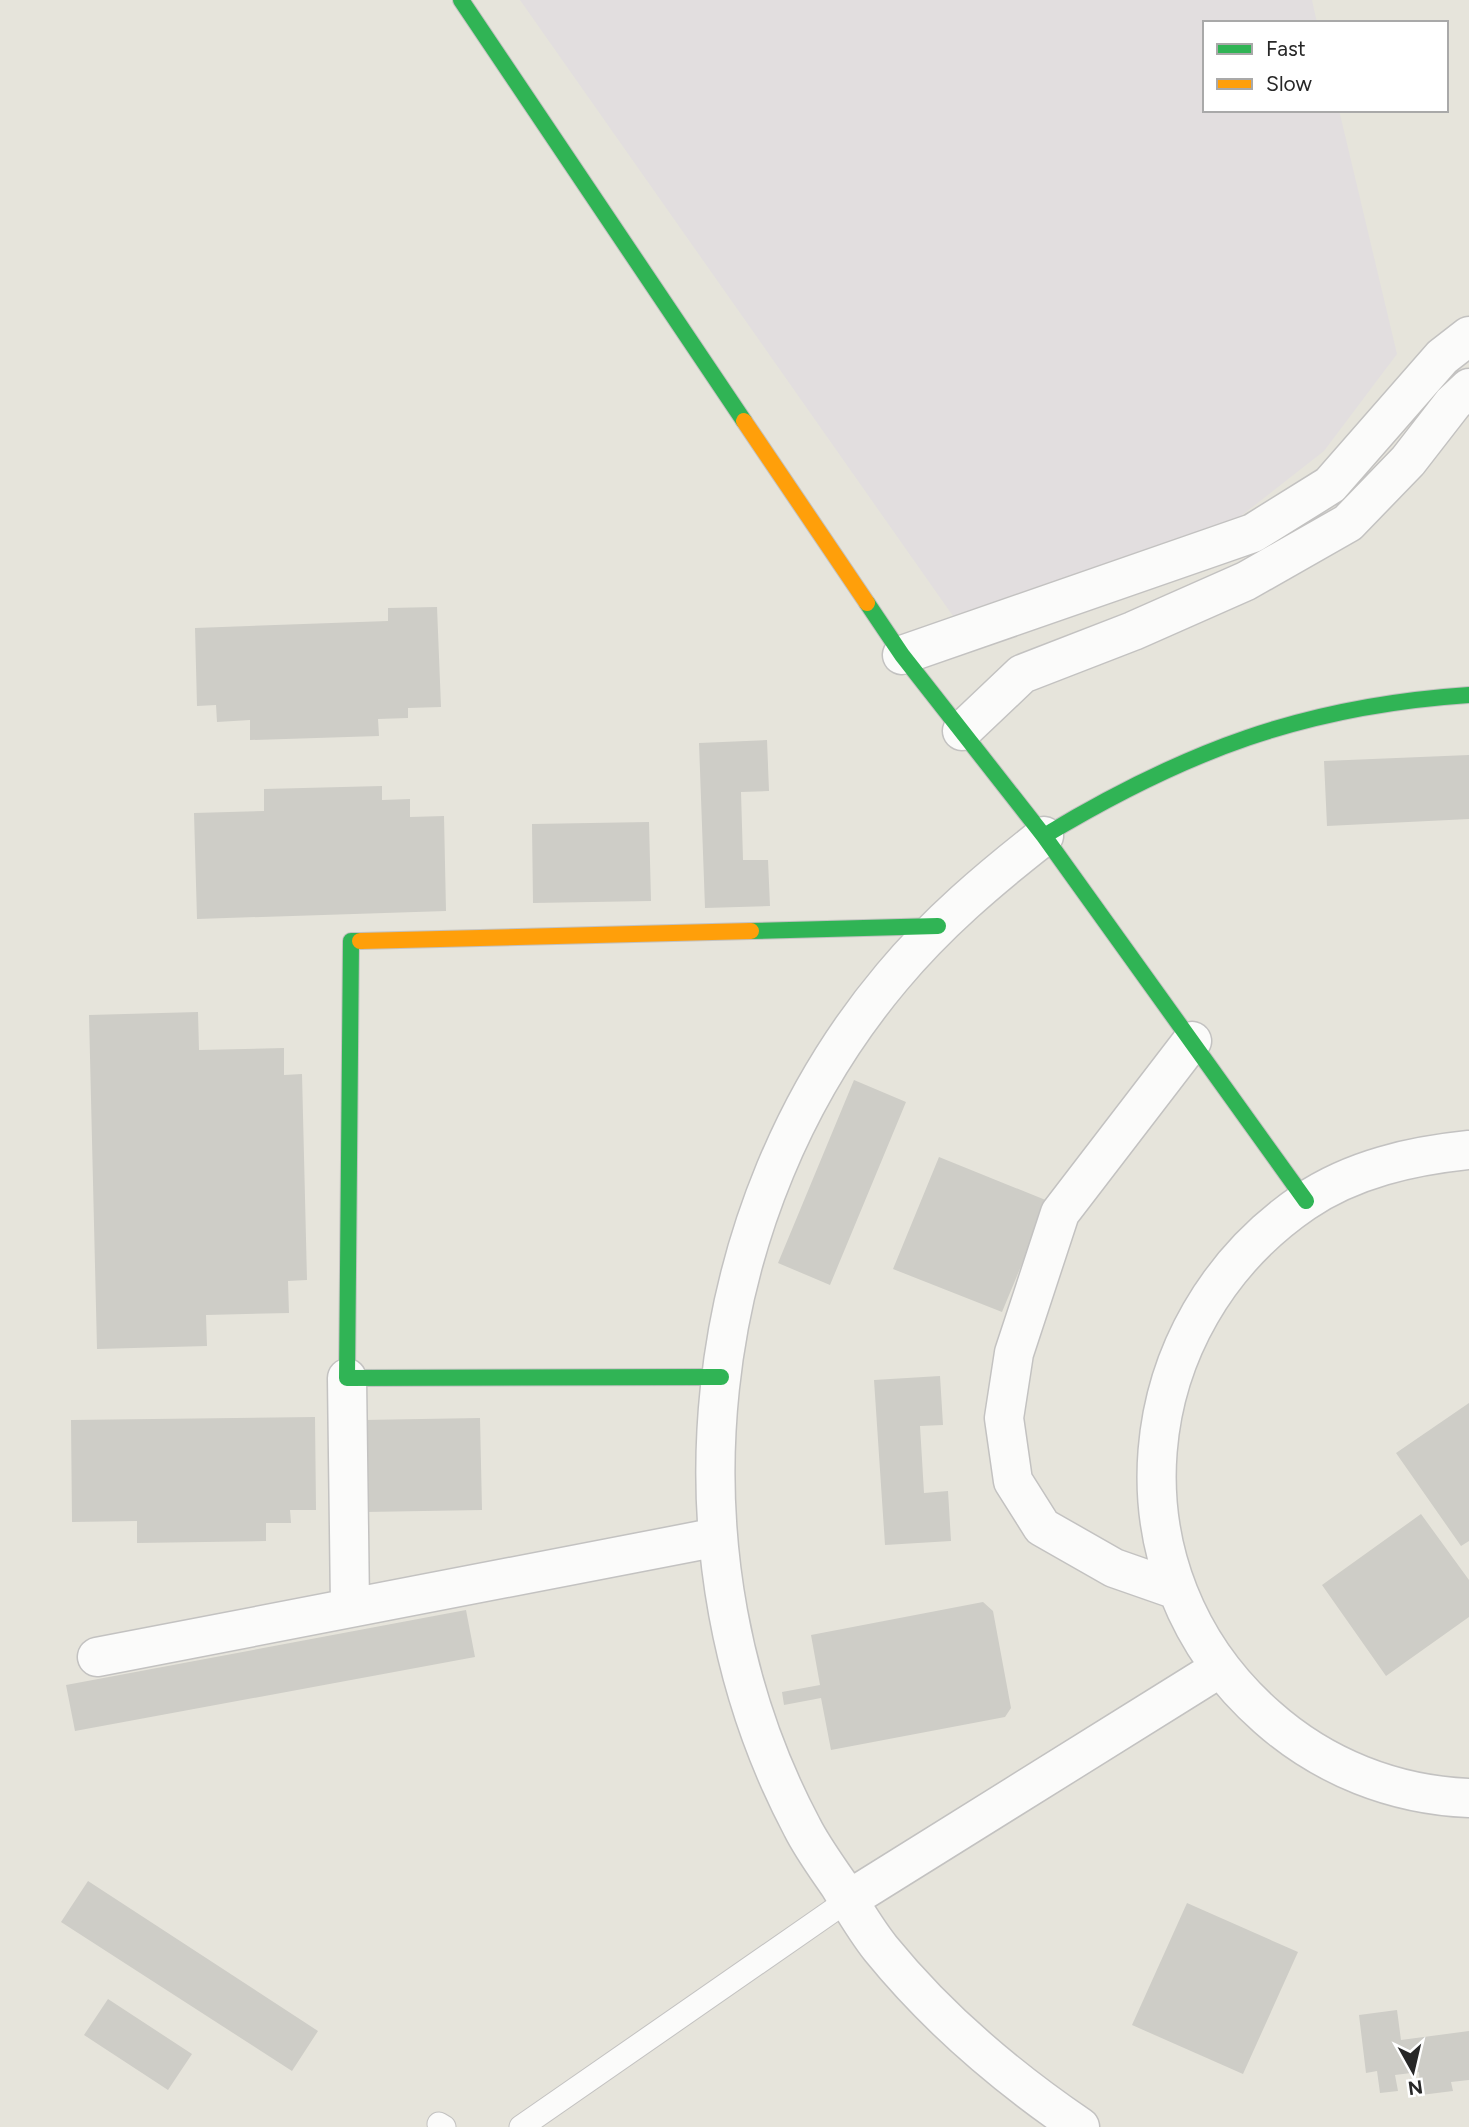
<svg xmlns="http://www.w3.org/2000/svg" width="1469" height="2127" font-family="Figtree,sans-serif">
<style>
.industrial{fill:#e2dedf}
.building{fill:#cecdc7}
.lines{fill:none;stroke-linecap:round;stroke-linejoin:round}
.lane-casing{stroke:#c3c2c1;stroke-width:25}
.street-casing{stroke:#c3c2c1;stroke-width:41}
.fast-casing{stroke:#c3c2c1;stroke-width:18}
.slow-casing{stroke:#c3c2c1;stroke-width:18}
.lane{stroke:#fbfbfa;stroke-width:23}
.street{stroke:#fbfbfa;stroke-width:38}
.fast{stroke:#30b455;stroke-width:16}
.slow{stroke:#ff9f0a;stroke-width:16}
</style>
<rect width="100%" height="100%" fill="#e6e4db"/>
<path class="industrial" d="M 520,0 L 1312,0 L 1317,23 L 1205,23 L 1205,110 L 1339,110 L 1397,354 L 1324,451 L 1223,530 L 953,616 Z"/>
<path class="building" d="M 437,607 L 441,707 L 408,708 L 408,718 L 378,719 L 379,736 L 250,740 L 250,720 L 217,722 L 216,705 L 197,706 L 195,628 L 388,621 L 388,608 Z
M 767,740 L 769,791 L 741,792 L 743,860 L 768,860 L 770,906 L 705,908 L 699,743 Z
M 1469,755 L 1469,819 L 1327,826 L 1324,761 Z
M 382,786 L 382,800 L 410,799 L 410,817 L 444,816 L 446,911 L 197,919 L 194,813 L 264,811 L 264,789 Z
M 649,822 L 651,901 L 533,903 L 532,824 Z
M 198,1012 L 199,1050 L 284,1048 L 284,1075 L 302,1074 L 307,1280 L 288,1281 L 289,1313 L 206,1315 L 207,1346 L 97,1349 L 89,1015 Z
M 854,1080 L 906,1102 L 830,1285 L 778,1263 Z
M 939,1157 L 1048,1201 L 1002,1312 L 893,1269 Z
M 940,1376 L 943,1425 L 920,1426 L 924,1493 L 948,1491 L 951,1541 L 885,1545 L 874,1380 Z
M 1469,1403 L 1469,1541 L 1461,1546 L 1396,1453 Z
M 315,1417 L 316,1510 L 290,1510 L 291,1523 L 266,1523 L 266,1541 L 137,1543 L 137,1521 L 72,1522 L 71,1420 Z
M 480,1418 L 482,1510 L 365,1512 L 363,1420 Z
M 1421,1514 L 1469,1580 L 1469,1617 L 1386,1676 L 1322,1585 Z
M 983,1602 L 993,1611 L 1011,1708 L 1005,1717 L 831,1750 L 821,1698 L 784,1705 L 782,1692 L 820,1685 L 811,1635 Z
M 466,1610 L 475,1657 L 75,1731 L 66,1685 Z
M 88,1881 L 318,2031 L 292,2071 L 61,1922 Z
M 1187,1903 L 1298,1952 L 1243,2074 L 1132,2025 Z
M 108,1999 L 192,2054 L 168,2090 L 84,2035 Z
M 1397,2010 L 1401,2040 L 1469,2031 L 1469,2080 L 1451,2082 L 1453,2091 L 1421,2095 L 1419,2072 L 1395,2075 L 1398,2091 L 1380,2093 L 1377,2071 L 1366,2073 L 1359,2015 Z"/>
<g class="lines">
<g class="lane-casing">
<path id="lane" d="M 439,2124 L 444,2127
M 521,2127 L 848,1900"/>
</g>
<g class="street-casing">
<path id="street" d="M 902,655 L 1253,533 L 1330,485 L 1442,357 L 1469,336
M 962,731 L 1022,674 L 1133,631 L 1246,581 L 1348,523 L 1408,461 L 1453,403 L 1469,388
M 1044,836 C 989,879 937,923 892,977 C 696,1210 659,1557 802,1827 C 812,1847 826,1866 839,1885 C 852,1906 865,1929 881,1949 C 938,2019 1005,2076 1080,2127
M 1469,1150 C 1411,1156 1353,1169 1304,1202 C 1127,1323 1103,1573 1267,1717 C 1323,1767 1394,1795 1469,1798
M 347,1378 L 350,1606
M 1177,1590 L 1114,1568 L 1042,1527 L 1013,1481 L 1004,1418 L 1014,1353 L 1060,1213 L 1192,1041
M 97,1657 L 718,1537
M 848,1900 L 1220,1668"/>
</g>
<g class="fast-casing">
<path id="fast" d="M 461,0 L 744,421
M 867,603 L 902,655 L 1044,836 L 1306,1201
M 1044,836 C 1185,751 1304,706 1469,695
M 751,931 L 938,926
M 360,941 L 351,941 L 347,1378 L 721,1377"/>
</g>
<g class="slow-casing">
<path id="slow" d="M 744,421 L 867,603
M 360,941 L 751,931"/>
</g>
<use href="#lane" class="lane"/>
<use href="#street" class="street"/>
<use href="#fast" class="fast"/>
<use href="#slow" class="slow"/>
</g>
<rect x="1203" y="21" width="245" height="91" fill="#ffffff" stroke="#a9a9a9" stroke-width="2"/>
<rect x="1217" y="44" width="35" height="10" fill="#30b455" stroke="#a9a9a9" stroke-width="2"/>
<text x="1266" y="56" font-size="21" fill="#272727">Fast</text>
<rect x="1217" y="79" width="35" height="10" fill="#ff9f0a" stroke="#a9a9a9" stroke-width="2"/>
<text x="1266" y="91" font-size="21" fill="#272727">Slow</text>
<g transform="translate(1413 2071) rotate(172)" stroke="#ffffff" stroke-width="5" paint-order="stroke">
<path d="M0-5L12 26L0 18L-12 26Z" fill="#272727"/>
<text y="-10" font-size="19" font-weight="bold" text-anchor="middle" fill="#272727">N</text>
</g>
</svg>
